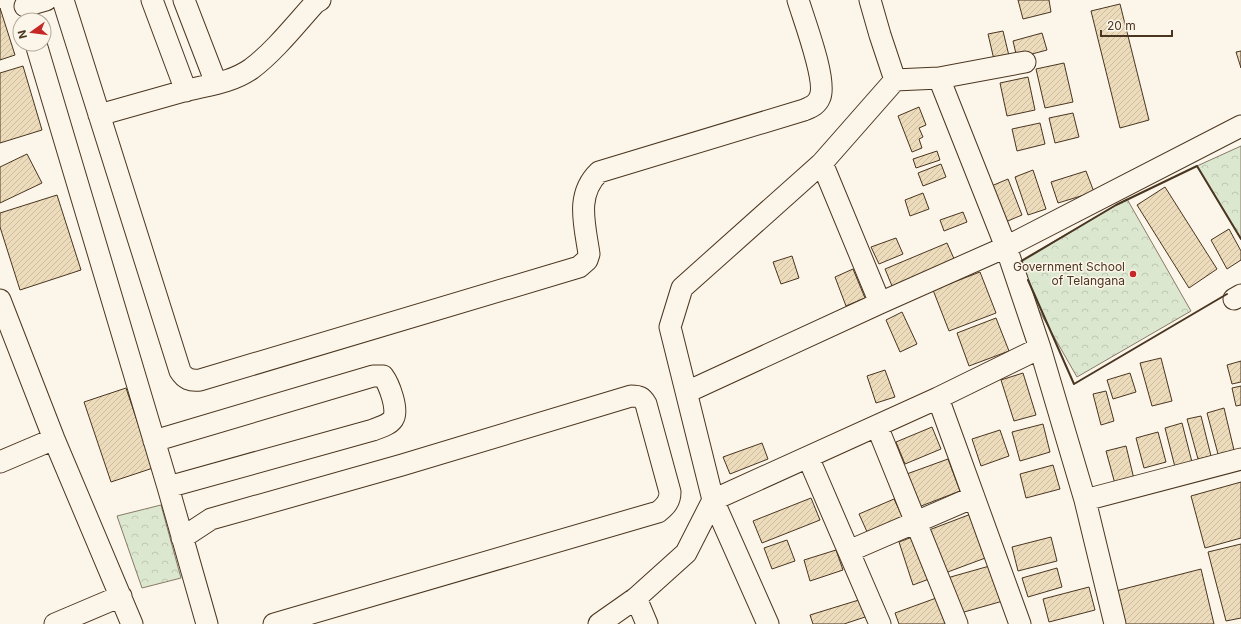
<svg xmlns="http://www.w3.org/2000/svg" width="1241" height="624" font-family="Inter,sans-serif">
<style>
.forest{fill:url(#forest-crowns);stroke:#887966}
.building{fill:url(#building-hatch);stroke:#4a3520}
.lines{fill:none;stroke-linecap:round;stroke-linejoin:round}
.street-casing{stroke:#4a3520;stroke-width:23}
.street{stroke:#fbf6e9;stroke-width:21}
.wall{stroke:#4a3520;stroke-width:2}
.poi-dot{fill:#c62828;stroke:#fbf6e9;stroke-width:1.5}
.labels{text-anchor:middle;stroke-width:3;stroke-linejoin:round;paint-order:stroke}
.poi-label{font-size:12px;fill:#4a3520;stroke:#fbf6e9;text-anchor:end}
</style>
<defs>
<pattern id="forest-crowns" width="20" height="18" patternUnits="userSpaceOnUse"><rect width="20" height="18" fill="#dce7d0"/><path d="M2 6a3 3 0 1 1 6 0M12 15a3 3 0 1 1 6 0" fill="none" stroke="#bec7b2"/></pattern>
<pattern id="building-hatch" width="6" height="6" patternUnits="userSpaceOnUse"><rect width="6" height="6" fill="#ecdcbc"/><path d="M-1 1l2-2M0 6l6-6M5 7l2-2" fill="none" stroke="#ccbda1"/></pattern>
</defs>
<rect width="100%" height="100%" fill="#fbf6e9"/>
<path class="forest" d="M 1241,146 L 1241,239 L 1197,166 Z
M 1127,199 L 1191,311 L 1077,377 L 1013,265 Z
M 161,505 L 181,578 L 142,588 L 117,516 Z"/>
<path class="building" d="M 1018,0 L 1049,0 L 1051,12 L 1023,19 Z
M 1120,4 L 1149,120 L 1120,128 L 1091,11 Z
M 0,8 L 15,55 L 0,60 Z
M 1003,31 L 1010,60 L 995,64 L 988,34 Z
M 1042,33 L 1047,50 L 1017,58 L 1013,41 Z
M 1241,51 L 1241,68 L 1236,52 Z
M 1064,63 L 1073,102 L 1045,108 L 1036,69 Z
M 23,66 L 42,130 L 0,143 L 0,73 Z
M 1028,77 L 1035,110 L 1007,116 L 1000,83 Z
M 919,107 L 926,125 L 919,128 L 923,137 L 919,139 L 922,148 L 912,152 L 898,116 Z
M 1073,113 L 1079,137 L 1055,143 L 1049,118 Z
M 1040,123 L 1045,144 L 1017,151 L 1012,129 Z
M 937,151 L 940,160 L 916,168 L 913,159 Z
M 27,154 L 42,183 L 0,203 L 0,167 Z
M 941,164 L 946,177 L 923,186 L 918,173 Z
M 1033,170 L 1046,209 L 1028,215 L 1015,177 Z
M 1086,171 L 1094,192 L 1058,203 L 1051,182 Z
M 1008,179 L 1022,215 L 1003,223 L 989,187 Z
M 1165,187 L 1217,269 L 1189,288 L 1137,205 Z
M 923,193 L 929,209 L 910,216 L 905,200 Z
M 57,195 L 81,270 L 20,290 L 0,227 L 0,213 Z
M 963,212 L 967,222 L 944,231 L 940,220 Z
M 1229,229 L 1241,251 L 1241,260 L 1227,269 L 1211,240 Z
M 896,238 L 903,254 L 879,264 L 871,247 Z
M 947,243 L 955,261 L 892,286 L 885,269 Z
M 792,256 L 799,278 L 781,284 L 773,262 Z
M 853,269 L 865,298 L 846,306 L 835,277 Z
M 980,272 L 996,313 L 949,331 L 933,290 Z
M 902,312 L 917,344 L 900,352 L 886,320 Z
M 996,318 L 1009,351 L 969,366 L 957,333 Z
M 1161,358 L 1172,401 L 1152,406 L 1140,363 Z
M 1241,361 L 1241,382 L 1232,384 L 1227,365 Z
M 885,370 L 895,397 L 876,403 L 867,376 Z
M 1023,373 L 1036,415 L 1014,421 L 1001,380 Z
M 1130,373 L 1136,392 L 1113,399 L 1107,380 Z
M 1241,386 L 1241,405 L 1236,406 L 1232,388 Z
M 126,388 L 153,468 L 111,482 L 84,402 Z
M 1106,391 L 1114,421 L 1101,425 L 1093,394 Z
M 1224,408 L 1234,450 L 1218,454 L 1207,413 Z
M 1201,416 L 1211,456 L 1198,459 L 1187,419 Z
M 1182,423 L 1192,462 L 1175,467 L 1165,428 Z
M 1043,424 L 1050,452 L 1020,461 L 1012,432 Z
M 932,427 L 941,449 L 905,464 L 896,442 Z
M 1000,430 L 1009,456 L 981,466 L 972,439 Z
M 1158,432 L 1166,462 L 1144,468 L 1136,438 Z
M 762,443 L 768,459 L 730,474 L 723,457 Z
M 1126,446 L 1134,479 L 1115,484 L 1106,451 Z
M 948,459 L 960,491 L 916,508 L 904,475 Z
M 1053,465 L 1060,489 L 1026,498 L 1020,474 Z
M 1241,482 L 1241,538 L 1205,548 L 1191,496 Z
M 811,498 L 820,520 L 762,543 L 753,521 Z
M 894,499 L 903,518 L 868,534 L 859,514 Z
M 971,514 L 988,557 L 945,573 L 929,530 Z
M 915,536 L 929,579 L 913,585 L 899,542 Z
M 1051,537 L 1057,561 L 1018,571 L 1012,547 Z
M 787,540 L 795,561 L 772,569 L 764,548 Z
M 1241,544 L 1241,618 L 1226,621 L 1208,552 Z
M 836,550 L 843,570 L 810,581 L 804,560 Z
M 993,565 L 1003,601 L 957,614 L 947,578 Z
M 1057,568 L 1062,587 L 1028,597 L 1022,578 Z
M 1201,569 L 1214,624 L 1121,624 L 1112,592 Z
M 1089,587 L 1095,610 L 1049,622 L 1043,599 Z
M 939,597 L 948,624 L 899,624 L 895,613 Z
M 862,599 L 868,616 L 844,624 L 813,624 L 810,615 Z"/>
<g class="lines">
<g class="street-casing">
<path id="street" d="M 63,0 L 180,371 C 185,379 190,381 200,380 L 579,267 L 587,260 L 589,254 C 585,225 575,195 599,172 L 804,110 C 811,107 817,105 820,97 C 827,80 804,20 798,0
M 152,0 L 186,91
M 184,0 L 216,83
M 870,0 L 880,35 L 895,80
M 25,6 L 46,0
M 36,44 L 168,487 L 207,624
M 939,78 L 1006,247 L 1040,348 L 1085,500 L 1115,624
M 99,115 C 127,107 156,99 184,91 C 207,85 231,83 251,69 C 274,52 296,24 315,3 L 320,0
M 822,163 L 880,303
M 1234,299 L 1241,295
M 0,300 L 54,439 L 132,624
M 687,392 L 880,303 L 1006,247 L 1241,126
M 938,398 L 1020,624
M 877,426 L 957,624
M 154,441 L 373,376 L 383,376 C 389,384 399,410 393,419 C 389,425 380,427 373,430 L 168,487
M 808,457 L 880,624
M 0,462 L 54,439
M 1085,500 L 1241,459
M 182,538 L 211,519 L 402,465 L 631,396 C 639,396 642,397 646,404 L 670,492 C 670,501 666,506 658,512 L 274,624
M 849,551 L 974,497
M 636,598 L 647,624
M 55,624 L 121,596
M 599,624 L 636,598 L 686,553 L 713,500 L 938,398 L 1040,348
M 768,624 L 713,500 L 670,327 L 682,288 L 822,163 L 895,80 L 939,78 L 1025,62"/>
</g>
<use href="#street" class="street"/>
<path class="wall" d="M 1021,263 L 1020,262 L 1116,205 L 1197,166 L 1241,239
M 1028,280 L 1074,384 L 1227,294"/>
</g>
<circle class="poi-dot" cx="1133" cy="274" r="4"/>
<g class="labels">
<g class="poi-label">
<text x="1125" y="271">Government School<tspan x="1125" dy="14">of Telangana</tspan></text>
</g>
</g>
<g transform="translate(32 32) rotate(256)"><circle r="19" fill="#fbf6e9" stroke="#b4a999"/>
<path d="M0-3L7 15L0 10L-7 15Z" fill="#c62828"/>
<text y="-6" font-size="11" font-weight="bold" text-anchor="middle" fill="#4a3520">N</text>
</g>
<path d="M1101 30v6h71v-6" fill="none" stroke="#4a3520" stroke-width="2"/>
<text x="1107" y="30" font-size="12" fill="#4a3520" stroke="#fbf6e9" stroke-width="3" paint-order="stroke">20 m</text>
</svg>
